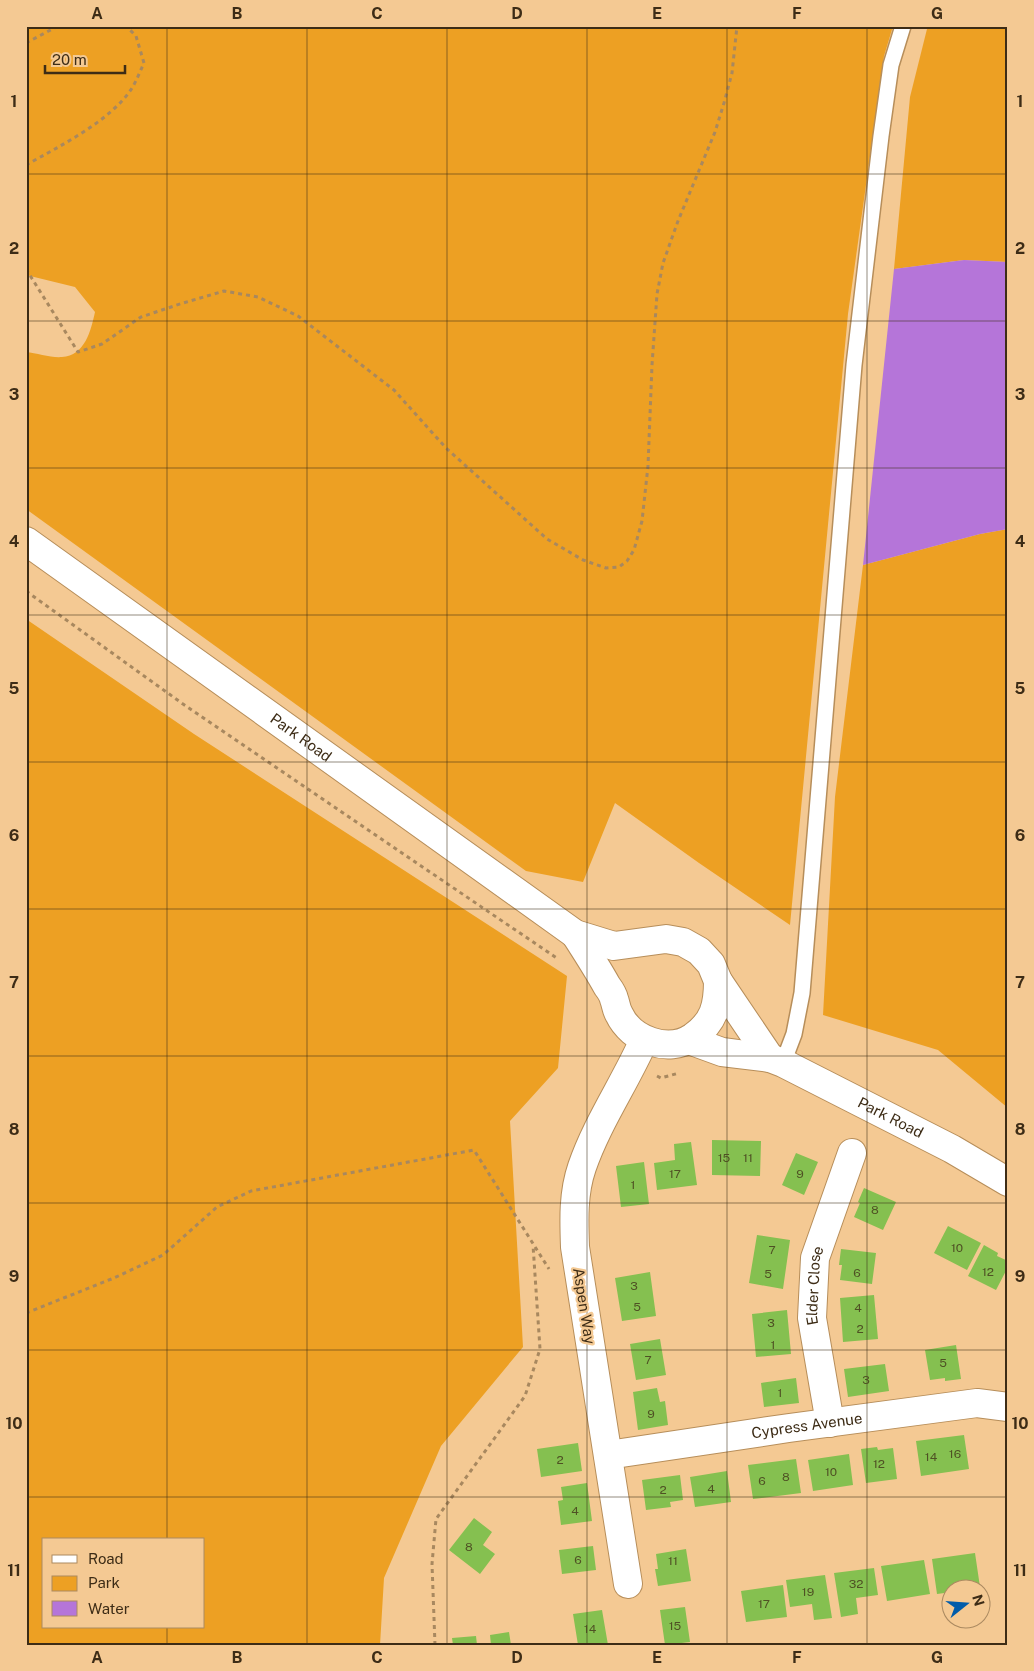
<svg xmlns="http://www.w3.org/2000/svg" width="1034" height="1671" font-family="'Public Sans',sans-serif">
<style>
.green{fill:#eda023;fill-rule:evenodd}
.water{fill:#b575d9}
.building{fill:#85c050}
.lines{fill:none;stroke-linecap:round;stroke-linejoin:round}
.service-casing{stroke:#b78e5a;stroke-width:18}
.minor-casing{stroke:#b78e5a;stroke-width:30}
.secondary-casing{stroke:#b78e5a;stroke-width:30}
.path{stroke:#a8885f;stroke-width:3;stroke-dasharray:4 4;stroke-linecap:butt}
.service{stroke:#fff;stroke-width:15}
.minor{stroke:#fff;stroke-width:28}
.secondary{stroke:#fff;stroke-width:28}
.grid{fill:none;stroke:#3d2c16;stroke-width:1;stroke-opacity:0.55}
.labels{text-anchor:middle;stroke-width:4.5;stroke-linejoin:round;paint-order:stroke}
.number-label{font-size:12px;fill:#4f5124}
.street-label{font-size:15px;fill:#3d2c16;stroke:#f4c993}
.neatline{fill:none;stroke:#3d2c16;stroke-width:2}
.grid-label{font-size:16px;text-anchor:middle;font-weight:bold;fill:#3d2c16}
</style>
<rect width="100%" height="100%" fill="#f4c993"/>
<path class="green" d="M 26,26 L 893,26 L 884,56 L 848,314 L 790,925 L 699,863 L 615,803 L 583,882 L 526,871 L 26,509 L 26,352 C 37,353 51,358 62,357 C 85,356 91,330 95,312 L 75,287 L 26,275 Z
M 930,26 L 1008,26 L 1008,262 L 964,260 L 894,269 L 910,97 L 927,29 Z
M 1008,529 L 1008,1108 L 938,1050 L 823,1015 L 835,797 L 863,565 L 980,534 Z
M 26,619 L 194,734 L 567,976 L 558,1068 L 510,1121 L 523,1347 L 441,1446 L 384,1578 L 380,1645 L 26,1645 ZM 44,1540 L 204,1540 L 204,1627 L 44,1627 Z"/>
<path class="water" d="M 964,260 L 1008,262 L 1008,529 L 980,534 L 863,565 L 894,269 Z"/>
<path class="building" d="M 712,1140 L 761,1141 L 760,1176 L 712,1175 Z
M 691,1142 L 697,1185 L 657,1190 L 654,1163 L 675,1160 L 674,1144 Z
M 796,1153 L 818,1162 L 804,1195 L 782,1185 Z
M 644,1162 L 649,1204 L 621,1207 L 616,1166 Z
M 864,1188 L 896,1202 L 883,1230 L 854,1217 L 860,1203 L 858,1202 Z
M 948,1226 L 981,1243 L 967,1270 L 934,1253 Z
M 757,1235 L 790,1240 L 783,1289 L 749,1283 Z
M 984,1245 L 998,1253 L 997,1256 L 1008,1261 L 1008,1267 L 996,1290 L 968,1276 Z
M 841,1249 L 876,1253 L 872,1284 L 840,1280 L 842,1265 L 839,1265 Z
M 650,1272 L 656,1316 L 622,1321 L 615,1278 Z
M 874,1295 L 878,1339 L 843,1342 L 840,1298 Z
M 787,1310 L 791,1354 L 756,1357 L 752,1314 Z
M 660,1339 L 666,1375 L 636,1380 L 630,1344 Z
M 956,1345 L 961,1379 L 945,1381 L 945,1378 L 930,1380 L 925,1350 Z
M 885,1364 L 889,1391 L 848,1397 L 844,1369 Z
M 796,1378 L 799,1403 L 764,1407 L 761,1383 Z
M 657,1388 L 660,1402 L 665,1401 L 668,1425 L 638,1430 L 633,1392 Z
M 964,1435 L 969,1469 L 921,1476 L 916,1441 Z
M 578,1443 L 582,1471 L 541,1477 L 537,1449 Z
M 877,1447 L 878,1450 L 893,1448 L 897,1479 L 866,1483 L 861,1449 Z
M 849,1454 L 853,1485 L 813,1491 L 808,1460 Z
M 796,1459 L 801,1493 L 753,1499 L 748,1465 Z
M 727,1471 L 731,1502 L 695,1507 L 690,1477 Z
M 680,1475 L 683,1500 L 670,1502 L 671,1507 L 646,1510 L 642,1480 Z
M 587,1483 L 592,1521 L 561,1525 L 558,1501 L 563,1500 L 561,1487 Z
M 474,1518 L 492,1532 L 483,1545 L 495,1554 L 480,1574 L 449,1550 Z
M 593,1546 L 596,1570 L 562,1574 L 559,1550 Z
M 686,1549 L 691,1581 L 658,1586 L 655,1569 L 658,1569 L 656,1554 Z
M 975,1553 L 980,1587 L 952,1588 L 952,1592 L 937,1594 L 932,1559 Z
M 924,1560 L 930,1594 L 887,1601 L 881,1566 Z
M 874,1568 L 878,1595 L 856,1598 L 858,1614 L 841,1617 L 834,1573 Z
M 825,1575 L 832,1618 L 814,1620 L 812,1604 L 790,1607 L 786,1580 Z
M 783,1585 L 787,1617 L 746,1622 L 741,1591 Z
M 685,1607 L 690,1642 L 665,1645 L 660,1610 Z
M 602,1610 L 608,1645 L 578,1645 L 573,1614 Z
M 509,1632 L 511,1645 L 491,1645 L 490,1635 Z
M 476,1636 L 477,1645 L 453,1645 L 452,1638 Z"/>
<g class="lines">
<g class="service-casing">
<path id="service" d="M 783,1063 L 794,1034 L 802,993 L 854,365 L 881,136 L 891,65 L 903,26"/>
</g>
<g class="minor-casing">
<g id="minor">
<path id="s1" d="M 830,1423 L 812,1318 L 815,1258 L 852,1153"/>
<path id="s2" d="M 608,1455 L 789,1428 L 977,1403 L 1008,1407"/>
<path d="M 628,1584 L 575,1247 C 574,1220 573,1193 582,1167 C 597,1123 625,1083 644,1040"/>
</g>
</g>
<g class="secondary-casing">
<g id="secondary">
<path id="s3" d="M 26,541 L 575,934 L 614,946 L 666,939 L 683,942 L 699,951 L 711,964 L 718,981 L 770,1058"/>
<path d="M 575,934 C 586,951 597,968 607,986 C 610,990 613,994 614,999 C 616,1004 616,1009 619,1014 C 631,1040 668,1054 693,1037 C 714,1022 718,1006 718,981"/>
<path id="s4" d="M 689,1040 L 722,1052 L 770,1058 L 783,1063 L 952,1149 L 1008,1182"/>
</g>
</g>
<path class="path" d="M 26,43 L 58,26
M 26,165 C 60,146 112,120 132,88 C 137,80 140,71 144,63 L 136,36 L 126,26
M 26,269 L 78,352 L 102,344 L 141,317 L 183,303 L 224,291 L 258,297 L 298,316 L 394,390 L 446,448 L 547,539 L 583,560 L 606,568 L 619,567 L 627,561 L 634,550 L 642,521 L 648,466 L 652,365 L 657,294 L 663,263 L 678,221 L 715,132 L 724,103 L 732,73 L 737,26
M 26,591 L 183,704 L 558,959
M 657,1076 L 661,1078 L 679,1073
M 26,1313 L 114,1278 L 163,1255 L 217,1207 L 251,1191 L 474,1150 L 549,1269
M 435,1645 L 432,1564 L 436,1519 L 525,1396 L 540,1349 L 533,1245"/>
<use href="#service" class="service"/>
<use href="#minor" class="minor"/>
<use href="#secondary" class="secondary"/>
</g>
<path class="grid" d="M 167,26 L 167,1540M 307,26 L 307,1645M 447,26 L 447,1645M 587,26 L 587,1645M 727,26 L 727,1645M 867,26 L 867,1645M 26,174 L 1008,174M 26,321 L 1008,321M 26,468 L 1008,468M 26,615 L 1008,615M 26,762 L 1008,762M 26,909 L 1008,909M 26,1056 L 1008,1056M 26,1203 L 1008,1203M 26,1350 L 1008,1350M 26,1497 L 1008,1497M 167,1627 L 167,1645"/>
<g class="labels">
<g class="number-label">
<text x="724" y="1162">15</text>
<text x="748" y="1162">11</text>
<text x="675" y="1178">17</text>
<text x="800" y="1178">9</text>
<text x="633" y="1189">1</text>
<text x="875" y="1214">8</text>
<text x="957" y="1252">10</text>
<text x="772" y="1254">7</text>
<text x="988" y="1276">12</text>
<text x="857" y="1277">6</text>
<text x="768" y="1278">5</text>
<text x="634" y="1290">3</text>
<text x="637" y="1311">5</text>
<text x="858" y="1312">4</text>
<text x="771" y="1327">3</text>
<text x="860" y="1333">2</text>
<text x="773" y="1349">1</text>
<text x="648" y="1364">7</text>
<text x="943" y="1367">5</text>
<text x="866" y="1384">3</text>
<text x="780" y="1397">1</text>
<text x="651" y="1418">9</text>
<text x="955" y="1458">16</text>
<text x="931" y="1461">14</text>
<text x="560" y="1464">2</text>
<text x="879" y="1468">12</text>
<text x="831" y="1476">10</text>
<text x="786" y="1481">8</text>
<text x="762" y="1485">6</text>
<text x="711" y="1493">4</text>
<text x="663" y="1494">2</text>
<text x="575" y="1515">4</text>
<text x="469" y="1551">8</text>
<text x="578" y="1564">6</text>
<text x="673" y="1565">11</text>
<text x="856" y="1588">32</text>
<text x="808" y="1596">19</text>
<text x="764" y="1608">17</text>
<text x="675" y="1630">15</text>
<text x="590" y="1633">14</text>
</g>
<g class="street-label">
<text dy="5" stroke="none"><textPath href="#s3" startOffset="338">Park Road</textPath></text>
<text dy="5" stroke="none"><textPath href="#s4" startOffset="218">Park Road</textPath></text>
<text dy="5" stroke="none"><textPath href="#s1" startOffset="139">Elder Close</textPath></text>
<text transform="translate(584 1306) rotate(81)" y="5">Aspen Way</text>
<text dy="5" stroke="none"><textPath href="#s2" startOffset="201">Cypress Avenue</textPath></text>
</g>
</g>
<rect width="1034" height="1671" fill="none" stroke="#f4c993" stroke-width="55"/>
<rect x="42" y="1538" width="162" height="90" fill="#f4c993" stroke="#ab8a61"/>
<rect x="52" y="1555" width="25" height="8" fill="#ffffff" stroke="#ab8a61"/>
<text x="88" y="1564" font-size="15" fill="#3d2c16">Road</text>
<rect x="52" y="1576" width="25" height="15" fill="#eda023" stroke="#ab8a61"/>
<text x="88" y="1588" font-size="15" fill="#3d2c16">Park</text>
<rect x="52" y="1601" width="25" height="15" fill="#b575d9" stroke="#ab8a61"/>
<text x="88" y="1614" font-size="15" fill="#3d2c16">Water</text>
<g transform="translate(966 1604) rotate(73)"><circle r="24" fill="#f4c993" stroke="#ab8a61"/>
<path d="M0-4L9 19L0 12L-9 19Z" fill="#015caa"/>
<text y="-8" font-size="14" font-weight="bold" text-anchor="middle" fill="#3d2c16">N</text>
</g>
<path d="M45 65v8h80v-8" fill="none" stroke="#3d2c16" stroke-width="2.5"/>
<text x="52" y="65" font-size="15" fill="#3d2c16" stroke="#f4c993" stroke-width="4" paint-order="stroke">20 m</text>
<rect x="28" y="28" width="978" height="1616" class="neatline"/>
<g class="grid-label">
<text x="97" y="19">A</text>
<text x="237" y="19">B</text>
<text x="377" y="19">C</text>
<text x="517" y="19">D</text>
<text x="657" y="19">E</text>
<text x="797" y="19">F</text>
<text x="937" y="19">G</text>
<text x="14" y="107">1</text>
<text x="1020" y="107">1</text>
<text x="14" y="254">2</text>
<text x="1020" y="254">2</text>
<text x="14" y="400">3</text>
<text x="1020" y="400">3</text>
<text x="14" y="547">4</text>
<text x="1020" y="547">4</text>
<text x="14" y="694">5</text>
<text x="1020" y="694">5</text>
<text x="14" y="841">6</text>
<text x="1020" y="841">6</text>
<text x="14" y="988">7</text>
<text x="1020" y="988">7</text>
<text x="14" y="1135">8</text>
<text x="1020" y="1135">8</text>
<text x="14" y="1282">9</text>
<text x="1020" y="1282">9</text>
<text x="14" y="1429">10</text>
<text x="1020" y="1429">10</text>
<text x="14" y="1576">11</text>
<text x="1020" y="1576">11</text>
<text x="97" y="1663">A</text>
<text x="237" y="1663">B</text>
<text x="377" y="1663">C</text>
<text x="517" y="1663">D</text>
<text x="657" y="1663">E</text>
<text x="797" y="1663">F</text>
<text x="937" y="1663">G</text>
</g>
</svg>
